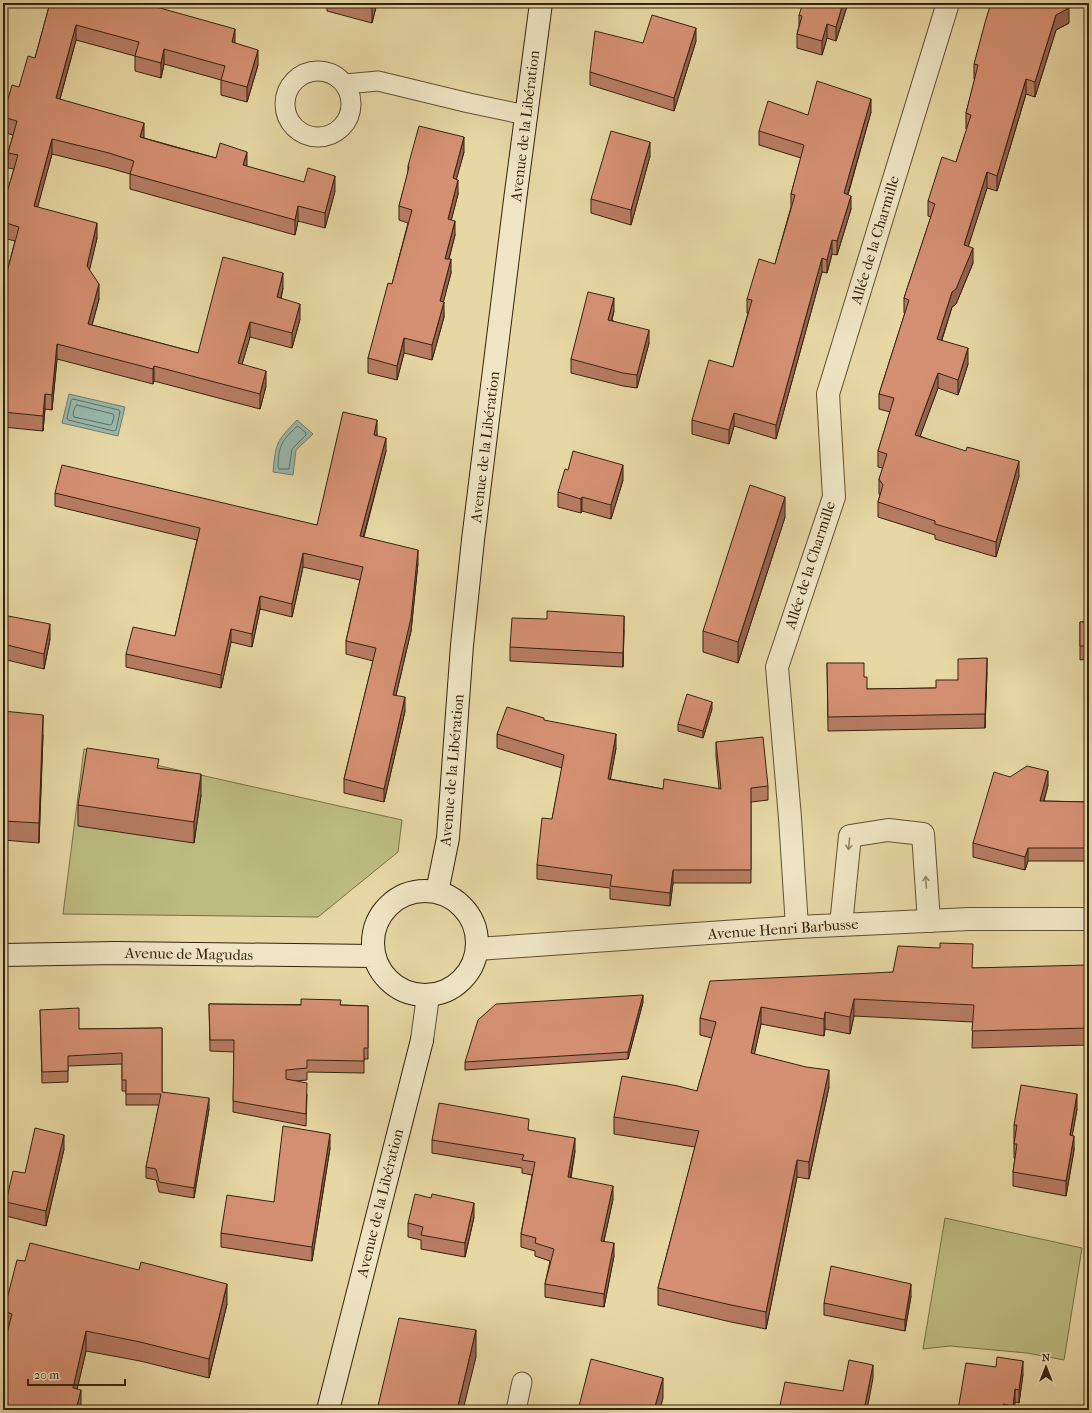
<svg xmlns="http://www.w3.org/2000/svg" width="1092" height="1413" font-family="'IM FELL French Canon',serif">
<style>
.green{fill:#bcbc81;stroke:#786f46}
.water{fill:#97b8ad;stroke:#707c6d}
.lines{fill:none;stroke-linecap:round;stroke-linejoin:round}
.shore{stroke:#666d5c;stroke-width:1}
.service-casing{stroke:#614f32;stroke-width:21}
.minor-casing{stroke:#614f32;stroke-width:24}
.tertiary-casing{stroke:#614f32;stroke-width:24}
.secondary-casing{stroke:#35220c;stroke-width:24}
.service{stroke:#efe5c4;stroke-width:19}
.minor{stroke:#efe5c4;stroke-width:22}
.tertiary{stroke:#efe5c4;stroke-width:22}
.secondary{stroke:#efe5c4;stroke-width:22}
.wall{fill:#b77c63;stroke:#35220c}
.shaded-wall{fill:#956550;stroke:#35220c}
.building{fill:#d59073;stroke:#35220c}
.oneway{stroke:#928468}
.labels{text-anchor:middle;stroke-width:3;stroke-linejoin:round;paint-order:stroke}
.street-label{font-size:15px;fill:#35220c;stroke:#efe5c4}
</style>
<rect width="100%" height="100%" fill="#e6d7a4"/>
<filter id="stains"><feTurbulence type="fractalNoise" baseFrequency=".005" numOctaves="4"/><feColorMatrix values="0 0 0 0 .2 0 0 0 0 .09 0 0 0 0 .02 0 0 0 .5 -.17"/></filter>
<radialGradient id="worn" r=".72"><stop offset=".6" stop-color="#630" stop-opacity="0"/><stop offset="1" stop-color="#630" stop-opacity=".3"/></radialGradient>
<path class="green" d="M 84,749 L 402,820 L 398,852 L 318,917 L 63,914 Z
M 945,1218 L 1082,1248 L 1064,1360 L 1027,1353 L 950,1346 L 923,1349 Z"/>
<path class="water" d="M 69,394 L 125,407 L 118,436 L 62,423 Z
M 297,420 L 313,434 L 296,450 L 293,475 L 273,472 C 276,442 276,442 297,420 Z"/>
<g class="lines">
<path class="shore" d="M 73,399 L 119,410 L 120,412 L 116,430 L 114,431 L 68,420 L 67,418 L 71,401 Z
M 77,405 L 113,414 L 114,416 L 112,424 L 110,425 L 74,417 C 72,414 74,407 77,405 Z
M 299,427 L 306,433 L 306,435 L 292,449 L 289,469 L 279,469 L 278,467 C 279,445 281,442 296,427 Z"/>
<g class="service-casing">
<path id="service" d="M285 104a33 33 0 1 1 66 0a33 33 0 1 1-66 0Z
M 345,84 L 378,81 L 469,103 L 526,115
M 516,1410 L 522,1382"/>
</g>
<g class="minor-casing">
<path id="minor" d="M 841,925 L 850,836 L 888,830 L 923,834 L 929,921
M 797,927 L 790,818 L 777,667 L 834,497 L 828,394 L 948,3"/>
</g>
<g class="tertiary-casing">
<path id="tertiary" d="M 477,949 L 797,927 L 969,919 L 1089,919
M 422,1040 L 428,996"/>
</g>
<g class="secondary-casing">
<path id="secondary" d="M373 943a52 52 0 1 1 104 0a52 52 0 1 1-104 0Z
M 437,892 L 448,838 L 462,645 L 473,540 L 515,200 L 541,3
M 3,955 L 116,953 L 374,956
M 328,1410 L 422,1040"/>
</g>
<use href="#service" class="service"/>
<use href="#minor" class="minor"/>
<use href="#tertiary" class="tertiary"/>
<use href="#secondary" class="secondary"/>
</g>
<path class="wall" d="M 50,3 L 235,43 L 258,65 L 247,102 L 221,95 L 221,80 L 164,64 L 161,78 L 135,71 L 135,56 L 76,40 L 60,99 L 144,138 L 335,191 L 325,228 L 298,221 L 295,235 L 130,189 L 130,174 L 109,168 L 52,154 L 37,207 L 97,238 L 89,270 L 99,299 L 92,325 L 198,353 L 283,288 L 281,299 L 300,319 L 292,348 L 250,337 L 242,364 L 266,386 L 260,409 L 154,381 L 153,384 L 57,359 L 52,410 L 45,409 L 43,431 L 3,427 L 3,287 L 15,241 L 3,238 L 3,206 L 14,169 L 8,168 L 8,153 L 13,135 L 3,132 L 3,117 L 35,58 Z
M 327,3 L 377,3 L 372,23 L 327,11 Z
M 848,3 L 836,41 L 827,38 L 822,55 L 797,48 L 797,34 L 799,26 L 799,15 Z
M 1069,23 L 1056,30 L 1035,97 L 1026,94 L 997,191 L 987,188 L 968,246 L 973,263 L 956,304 L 952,307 L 942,340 L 968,364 L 958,395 L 938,388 L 920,436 L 1019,476 L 996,557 L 935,539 L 935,535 L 878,517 L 878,502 L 880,495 L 879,494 L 879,479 L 883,468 L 878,467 L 878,451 L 890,412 L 879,409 L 879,394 L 905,313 L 904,313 L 904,298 L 931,217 L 928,216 L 928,201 L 956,162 L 967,129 L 966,129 L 966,113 L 975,79 L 974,79 L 974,64 Z
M 696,41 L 674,111 L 590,85 L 590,72 L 643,43 Z
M 871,112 L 848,195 L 851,209 L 837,255 L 832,254 L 827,273 L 822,272 L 776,439 L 734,426 L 729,444 L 692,434 L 692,420 L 733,367 L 748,313 L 747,313 L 747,299 L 775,264 L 791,207 L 791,194 L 801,158 L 759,145 L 759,131 L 808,115 Z
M 464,152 L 456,179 L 458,194 L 451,220 L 455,235 L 449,259 L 451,273 L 443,302 L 444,317 L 432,360 L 404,353 L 397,380 L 368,373 L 368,358 L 392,284 L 408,223 L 399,220 L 399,206 L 408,173 L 408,166 Z
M 650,156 L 631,225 L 591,213 L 591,199 Z
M 614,311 L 612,320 L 649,343 L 637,388 L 623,386 L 571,373 L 571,359 Z
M 377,433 L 377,436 L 386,451 L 364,537 L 418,563 L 411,631 L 396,695 L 405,711 L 384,802 L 344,793 L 344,779 L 373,661 L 346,654 L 346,641 L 360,580 L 303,567 L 292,617 L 260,609 L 252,647 L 231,642 L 221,688 L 126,667 L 126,654 L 175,636 L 197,540 L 55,506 L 55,493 L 317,525 Z
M 623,480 L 611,519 L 582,511 L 581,513 L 558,507 L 558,492 Z
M 785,517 L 738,663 L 703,652 L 703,631 Z
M 547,619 L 624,630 L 623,667 L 510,661 L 510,647 Z
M 1080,622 L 1089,622 L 1089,659 L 1080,660 Z
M 3,638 L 50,639 L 44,669 L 3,659 Z
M 827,663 L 867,689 L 936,688 L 958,680 L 987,672 L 985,728 L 828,731 Z
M 712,709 L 703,738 L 678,731 L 678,724 Z
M 3,711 L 43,735 L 39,843 L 3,840 Z
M 544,721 L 616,748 L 610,779 L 663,789 L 719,789 L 716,756 L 716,742 L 768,786 L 768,800 L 751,802 L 751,883 L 673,883 L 670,906 L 610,899 L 610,888 L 537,879 L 537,865 L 552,819 L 562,768 L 497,748 L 497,734 Z
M 1010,777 L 1048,785 L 1044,801 L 1089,802 L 1089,861 L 1028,861 L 1025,870 L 973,857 L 973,843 Z
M 201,795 L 194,843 L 78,826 L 78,805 Z
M 973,968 L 1089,968 L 1089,1045 L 972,1048 L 973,1022 L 854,1016 L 850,1034 L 825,1029 L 824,1036 L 761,1024 L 754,1054 L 829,1087 L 809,1179 L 797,1177 L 766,1329 L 731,1322 L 658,1305 L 658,1288 L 695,1147 L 614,1134 L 614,1117 L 697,1091 L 712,1038 L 700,1035 L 700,1018 L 893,972 Z
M 643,1002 L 628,1059 L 465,1070 L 465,1062 Z
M 209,1004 L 341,1005 L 368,1006 L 368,1059 L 364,1059 L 364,1073 L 307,1072 L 307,1080 L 296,1081 L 307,1094 L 306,1126 L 233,1112 L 234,1052 L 210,1051 Z
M 40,1010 L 79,1029 L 162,1028 L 162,1092 L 209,1109 L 194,1198 L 159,1192 L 156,1180 L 146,1178 L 146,1167 L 159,1105 L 126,1105 L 126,1091 L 122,1091 L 122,1064 L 68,1066 L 68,1082 L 42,1083 Z
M 1077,1109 L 1072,1135 L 1074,1150 L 1066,1196 L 1013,1186 L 1013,1172 L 1015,1158 L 1014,1158 L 1014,1125 Z
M 529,1130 L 575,1151 L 571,1178 L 613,1199 L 604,1241 L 614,1256 L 604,1307 L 545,1297 L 545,1284 L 550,1261 L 535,1256 L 535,1251 L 521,1247 L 521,1234 L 532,1175 L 522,1173 L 522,1168 L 432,1153 L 432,1140 Z
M 330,1148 L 312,1261 L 221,1247 L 221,1233 L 274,1202 Z
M 64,1149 L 46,1226 L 6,1216 L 6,1202 L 25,1173 Z
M 474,1217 L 465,1257 L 421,1249 L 421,1240 L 408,1237 L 408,1223 Z
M 911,1296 L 905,1331 L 824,1315 L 824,1303 Z
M 227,1304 L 209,1378 L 140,1361 L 86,1351 L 77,1389 L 81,1409 L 8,1331 L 4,1330 L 4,1311 Z
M 1023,1374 L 1019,1403 L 1015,1402 L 1014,1410 L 958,1410 Z"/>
<path class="shaded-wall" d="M 374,3 L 377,3 L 372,23 L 372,8 Z
M 843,3 L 848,3 L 836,41 L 836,27 Z
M 1069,8 L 1069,23 L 1056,30 L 1035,97 L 1035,82 L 1056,15 Z
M 827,24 L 827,38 L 822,55 L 822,41 Z
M 76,25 L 76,40 L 56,113 L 56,98 Z
M 696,28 L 696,41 L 674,111 L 674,98 Z
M 235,29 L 235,44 L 232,42 Z
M 164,49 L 164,64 L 161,78 L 161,63 Z
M 258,50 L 258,65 L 247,102 L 247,87 Z
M 1026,79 L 1026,94 L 997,191 L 997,176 Z
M 871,99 L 871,112 L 844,207 L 844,193 Z
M 144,123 L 144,138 L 140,137 Z
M 464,137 L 464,152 L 453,192 L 453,178 Z
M 52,139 L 52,154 L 34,221 L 34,206 Z
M 650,142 L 650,156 L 631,225 L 631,210 Z
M 247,152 L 247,167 L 243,165 Z
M 987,172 L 987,188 L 964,260 L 964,245 Z
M 335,176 L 335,191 L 325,228 L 325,213 Z
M 458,180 L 458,194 L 448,233 L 448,219 Z
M 851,196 L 851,209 L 837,255 L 837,241 Z
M 298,206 L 298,221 L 295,235 L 295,220 Z
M 455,221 L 455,235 L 445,273 L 445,259 Z
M 97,223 L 97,238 L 87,281 L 87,266 Z
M 832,240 L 832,254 L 827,273 L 827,260 Z
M 973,248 L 973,263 L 956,304 L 952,307 L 937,354 L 937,339 L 952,292 Z
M 822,258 L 822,272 L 776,439 L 776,425 Z
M 451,259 L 451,273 L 440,315 L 440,301 Z
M 283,273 L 283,288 L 277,313 L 277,297 Z
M 99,284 L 99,299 L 88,339 L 88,324 Z
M 614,298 L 614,311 L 608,333 L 608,320 Z
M 444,302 L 444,317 L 432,360 L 432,345 Z
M 300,304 L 300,319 L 292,348 L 292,333 Z
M 250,322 L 250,337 L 238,378 L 238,363 Z
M 649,330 L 649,343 L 637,388 L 637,375 Z
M 404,338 L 404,353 L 397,380 L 397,366 Z
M 57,344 L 57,359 L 52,410 L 52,395 Z
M 968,348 L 968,364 L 958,395 L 958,380 Z
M 154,366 L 154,381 L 153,384 L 153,369 Z
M 266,371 L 266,386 L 260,409 L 260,394 Z
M 938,373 L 938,388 L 915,450 L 915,435 Z
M 45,394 L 45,409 L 43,431 L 43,416 Z
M 734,413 L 734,426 L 729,444 L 729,430 Z
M 377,420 L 377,433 L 374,448 L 374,435 Z
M 386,438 L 386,451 L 360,549 L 360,536 Z
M 1019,461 L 1019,476 L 996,557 L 996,542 Z
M 623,465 L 623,480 L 611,519 L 611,505 Z
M 582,497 L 582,511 L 581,513 L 581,499 Z
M 785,497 L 785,517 L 738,663 L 738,642 Z
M 418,550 L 418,563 L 411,631 L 393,708 L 393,695 Z
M 303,553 L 303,567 L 292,617 L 292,604 Z
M 260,596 L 260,609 L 252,647 L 252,634 Z
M 624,616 L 624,630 L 623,667 L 623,653 Z
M 50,624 L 50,639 L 44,669 L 44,654 Z
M 231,629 L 231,642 L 221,688 L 221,675 Z
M 987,658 L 987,672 L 985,728 L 985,714 Z
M 405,697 L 405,711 L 384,802 L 384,789 Z
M 712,702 L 712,709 L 703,738 L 703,731 Z
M 43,715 L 43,735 L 39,843 L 39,823 Z
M 616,734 L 616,748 L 608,793 L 608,779 Z
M 1048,771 L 1048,785 L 1040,814 L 1040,801 Z
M 201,774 L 201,795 L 194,843 L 194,822 Z
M 1028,848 L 1028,861 L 1025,870 L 1025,857 Z
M 673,870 L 673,883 L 670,906 L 670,893 Z
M 643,995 L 643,1002 L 628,1059 L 628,1052 Z
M 854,999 L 854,1016 L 850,1034 L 850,1017 Z
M 761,1007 L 761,1024 L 751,1070 L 751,1053 Z
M 825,1012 L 825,1029 L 824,1036 L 824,1019 Z
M 829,1070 L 829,1087 L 809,1179 L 809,1162 Z
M 1077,1094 L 1077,1109 L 1070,1149 L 1070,1135 Z
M 209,1098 L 209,1109 L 194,1198 L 194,1188 Z
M 330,1134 L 330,1148 L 312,1261 L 312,1247 Z
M 64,1135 L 64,1149 L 46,1226 L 46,1211 Z
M 1074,1136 L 1074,1150 L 1066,1196 L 1066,1181 Z
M 575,1138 L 575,1151 L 568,1190 L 568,1177 Z
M 797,1160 L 797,1177 L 766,1329 L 766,1312 Z
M 613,1186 L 613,1199 L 601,1254 L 601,1241 Z
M 474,1203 L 474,1217 L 465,1257 L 465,1243 Z
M 614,1243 L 614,1256 L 604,1307 L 604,1294 Z
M 227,1284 L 227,1304 L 209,1378 L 209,1359 Z
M 911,1284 L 911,1296 L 905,1331 L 905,1320 Z
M 476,1330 L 476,1357 L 463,1410 L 457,1410 Z
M 86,1331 L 86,1351 L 73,1407 L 73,1388 Z
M 1023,1361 L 1023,1374 L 1019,1403 L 1019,1390 Z
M 873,1365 L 873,1378 L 867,1410 L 864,1410 Z
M 663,1378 L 663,1398 L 660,1410 L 654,1410 Z
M 1015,1389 L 1015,1402 L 1014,1410 L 1013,1410 Z
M 81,1390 L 81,1410 L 76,1410 Z"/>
<path class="building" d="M 50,3 L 142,3 L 235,29 L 232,42 L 258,50 L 247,87 L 221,80 L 225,66 L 164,49 L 161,63 L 135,56 L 139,42 L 76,25 L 56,98 L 144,123 L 140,137 L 171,146 L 216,158 L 220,143 L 247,152 L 243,165 L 304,182 L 308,168 L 335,176 L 325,213 L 298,206 L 295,220 L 130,174 L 134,161 L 109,153 L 52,139 L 34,206 L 97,223 L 87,266 L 99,284 L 88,324 L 198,353 L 223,257 L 283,273 L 277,297 L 300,304 L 292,333 L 250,322 L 238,363 L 266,371 L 260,394 L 154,366 L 153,369 L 57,344 L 52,395 L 45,394 L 43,416 L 3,412 L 3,287 L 19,227 L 3,222 L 3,206 L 18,155 L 8,153 L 17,121 L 3,117 L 12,85 L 19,87 L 28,56 L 35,58 Z
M 351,3 L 374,3 L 372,8 Z
M 803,3 L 843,3 L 836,27 L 827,24 L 822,41 L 797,34 L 802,16 L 799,15 Z
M 991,3 L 1065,3 L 1069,8 L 1056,15 L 1035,82 L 1026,79 L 997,176 L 987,172 L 964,245 L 973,248 L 956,289 L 952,292 L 937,339 L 968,348 L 958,380 L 938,373 L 915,435 L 966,451 L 967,447 L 1019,461 L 996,542 L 935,524 L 935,521 L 878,502 L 883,485 L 879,479 L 887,454 L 878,451 L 894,398 L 879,394 L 909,300 L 904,298 L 935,204 L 928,201 L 942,157 L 956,162 L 971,115 L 966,113 L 978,65 L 974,64 L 986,19 Z
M 652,15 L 696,28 L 674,98 L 590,72 L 595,31 L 643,43 Z
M 817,81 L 871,99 L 844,193 L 851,196 L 837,241 L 832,240 L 827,260 L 822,258 L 776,425 L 734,413 L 729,430 L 692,420 L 709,360 L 733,367 L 752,300 L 747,299 L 759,259 L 775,264 L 795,195 L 791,194 L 804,145 L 759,131 L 768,101 L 808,115 Z
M 419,126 L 464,137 L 453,178 L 458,180 L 448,219 L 455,221 L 445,259 L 451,259 L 440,301 L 444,302 L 432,345 L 404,338 L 397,366 L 368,358 L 388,283 L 392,284 L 412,210 L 399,206 L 409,167 L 408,166 Z
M 611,131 L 650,142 L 631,210 L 591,199 Z
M 588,292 L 614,298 L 608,320 L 649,330 L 637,375 L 623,373 L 571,359 Z
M 343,412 L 377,420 L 374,435 L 386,438 L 360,536 L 418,550 L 411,618 L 393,695 L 405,697 L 384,789 L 344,779 L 376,648 L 346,641 L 363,567 L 303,553 L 292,604 L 260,596 L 252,634 L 231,629 L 221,675 L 126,654 L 133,627 L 175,636 L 200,528 L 55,493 L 62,465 L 317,525 Z
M 573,451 L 623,465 L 611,505 L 582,497 L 581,499 L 558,492 L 565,469 L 568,470 Z
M 750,485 L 785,497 L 738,642 L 703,631 Z
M 547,611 L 624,616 L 623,653 L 510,647 L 512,618 L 547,619 Z
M 8,616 L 50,624 L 44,654 L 3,644 L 3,638 Z
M 1080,622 L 1089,622 L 1089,646 L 1080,646 Z
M 987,658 L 985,714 L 828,717 L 827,663 L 864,663 L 864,677 L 867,677 L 867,689 L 936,688 L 936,680 L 958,680 L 958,659 Z
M 687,694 L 712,702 L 703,731 L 678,724 Z
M 507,707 L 544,718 L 544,720 L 616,734 L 608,779 L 663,789 L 664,779 L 721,789 L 716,742 L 763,737 L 768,786 L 751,788 L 751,870 L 673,870 L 670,893 L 610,886 L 612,875 L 537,865 L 542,818 L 552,819 L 564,755 L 497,734 Z
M 3,711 L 43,715 L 39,823 L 3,821 Z
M 87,748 L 159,759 L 157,768 L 201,774 L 194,822 L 78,805 Z
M 1027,766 L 1048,771 L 1040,801 L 1089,802 L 1089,848 L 1028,848 L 1025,857 L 973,843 L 994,772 L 1010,777 Z
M 940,943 L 973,944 L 972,968 L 1087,965 L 1089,968 L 1089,1028 L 972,1031 L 974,1005 L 854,999 L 850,1017 L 825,1012 L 824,1019 L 761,1007 L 751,1053 L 806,1067 L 829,1070 L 809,1162 L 797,1160 L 766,1312 L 731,1305 L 658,1288 L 699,1131 L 614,1117 L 622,1076 L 678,1086 L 697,1091 L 716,1022 L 700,1018 L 710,981 L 893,972 L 898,946 L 940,948 Z
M 643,995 L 628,1052 L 465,1062 L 478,1020 L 496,1004 Z
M 301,999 L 341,1000 L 340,1005 L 368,1006 L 368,1048 L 364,1048 L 364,1061 L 307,1060 L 307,1068 L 286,1070 L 286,1079 L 307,1083 L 306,1114 L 233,1101 L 234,1040 L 210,1040 L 209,1004 L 301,1005 Z
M 79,1008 L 79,1029 L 162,1028 L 162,1092 L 209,1098 L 194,1188 L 159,1182 L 156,1169 L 146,1167 L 161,1094 L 126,1094 L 126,1080 L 122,1080 L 122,1053 L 68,1056 L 68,1071 L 42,1072 L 40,1010 Z
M 1021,1085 L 1077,1094 L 1070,1135 L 1074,1136 L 1066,1181 L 1013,1172 L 1017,1144 L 1014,1144 L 1017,1125 L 1014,1125 Z
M 439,1103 L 529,1119 L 528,1130 L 575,1138 L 568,1177 L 613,1186 L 601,1241 L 614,1243 L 604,1294 L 545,1284 L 554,1249 L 535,1243 L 536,1238 L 521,1234 L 535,1162 L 522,1160 L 524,1155 L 432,1140 Z
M 283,1126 L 330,1134 L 312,1247 L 221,1233 L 227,1195 L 274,1202 Z
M 35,1128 L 64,1135 L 46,1211 L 6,1202 L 13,1171 L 25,1173 Z
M 415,1194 L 431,1198 L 432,1194 L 474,1203 L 465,1243 L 421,1235 L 423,1227 L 408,1223 Z
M 30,1243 L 139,1270 L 141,1262 L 227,1284 L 209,1359 L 140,1342 L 86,1331 L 73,1388 L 81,1390 L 76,1410 L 3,1410 L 3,1349 L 12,1314 L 4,1311 L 17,1260 L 25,1261 Z
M 831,1266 L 911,1284 L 905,1320 L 824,1303 Z
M 399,1318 L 476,1330 L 457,1410 L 377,1410 Z
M 997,1357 L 1023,1361 L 1019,1390 L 1015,1389 L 1013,1406 L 1003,1404 L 1003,1410 L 958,1410 L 966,1363 L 996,1367 Z
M 591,1359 L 663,1378 L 654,1410 L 578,1410 Z
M 849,1360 L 873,1365 L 864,1410 L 779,1410 L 785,1382 L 843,1391 Z"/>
<defs><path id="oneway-shaft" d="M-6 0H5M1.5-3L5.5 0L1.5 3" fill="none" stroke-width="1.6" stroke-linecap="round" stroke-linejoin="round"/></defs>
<g class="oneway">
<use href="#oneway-shaft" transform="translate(849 844) rotate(96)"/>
<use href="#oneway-shaft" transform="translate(926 882) rotate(-94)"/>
</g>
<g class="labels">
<g class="street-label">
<text transform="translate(525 126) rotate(-83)" y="5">Avenue de la Libération</text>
<text transform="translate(875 240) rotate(-73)" y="5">Allée de la Charmille</text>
<text transform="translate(485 447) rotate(-83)" y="5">Avenue de la Libération</text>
<text transform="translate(810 565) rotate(-72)" y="5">Allée de la Charmille</text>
<text transform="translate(452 770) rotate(-85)" y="5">Avenue de la Libération</text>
<text transform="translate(783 929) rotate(-4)" y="5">Avenue Henri Barbusse</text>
<text transform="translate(189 954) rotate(1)" y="5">Avenue de Magudas</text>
<text transform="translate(380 1203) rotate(-76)" y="5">Avenue de la Libération</text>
</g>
</g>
<rect width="1092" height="1413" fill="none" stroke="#e6d7a4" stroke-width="16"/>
<rect x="4" y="4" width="1084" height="1405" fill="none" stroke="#35220c" stroke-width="2"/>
<rect x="8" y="8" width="1076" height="1397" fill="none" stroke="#35220c"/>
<g transform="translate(1046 1367)" stroke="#efe5c4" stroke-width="3" paint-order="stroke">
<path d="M0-3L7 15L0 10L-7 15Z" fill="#35220c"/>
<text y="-6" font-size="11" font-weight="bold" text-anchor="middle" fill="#35220c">N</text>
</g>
<path d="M28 1379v6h97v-6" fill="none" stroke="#35220c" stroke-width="2"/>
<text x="34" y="1379" font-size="12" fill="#35220c" stroke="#efe5c4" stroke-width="3" paint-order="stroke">20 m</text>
<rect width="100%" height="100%" filter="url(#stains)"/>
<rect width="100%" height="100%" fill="url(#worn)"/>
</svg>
